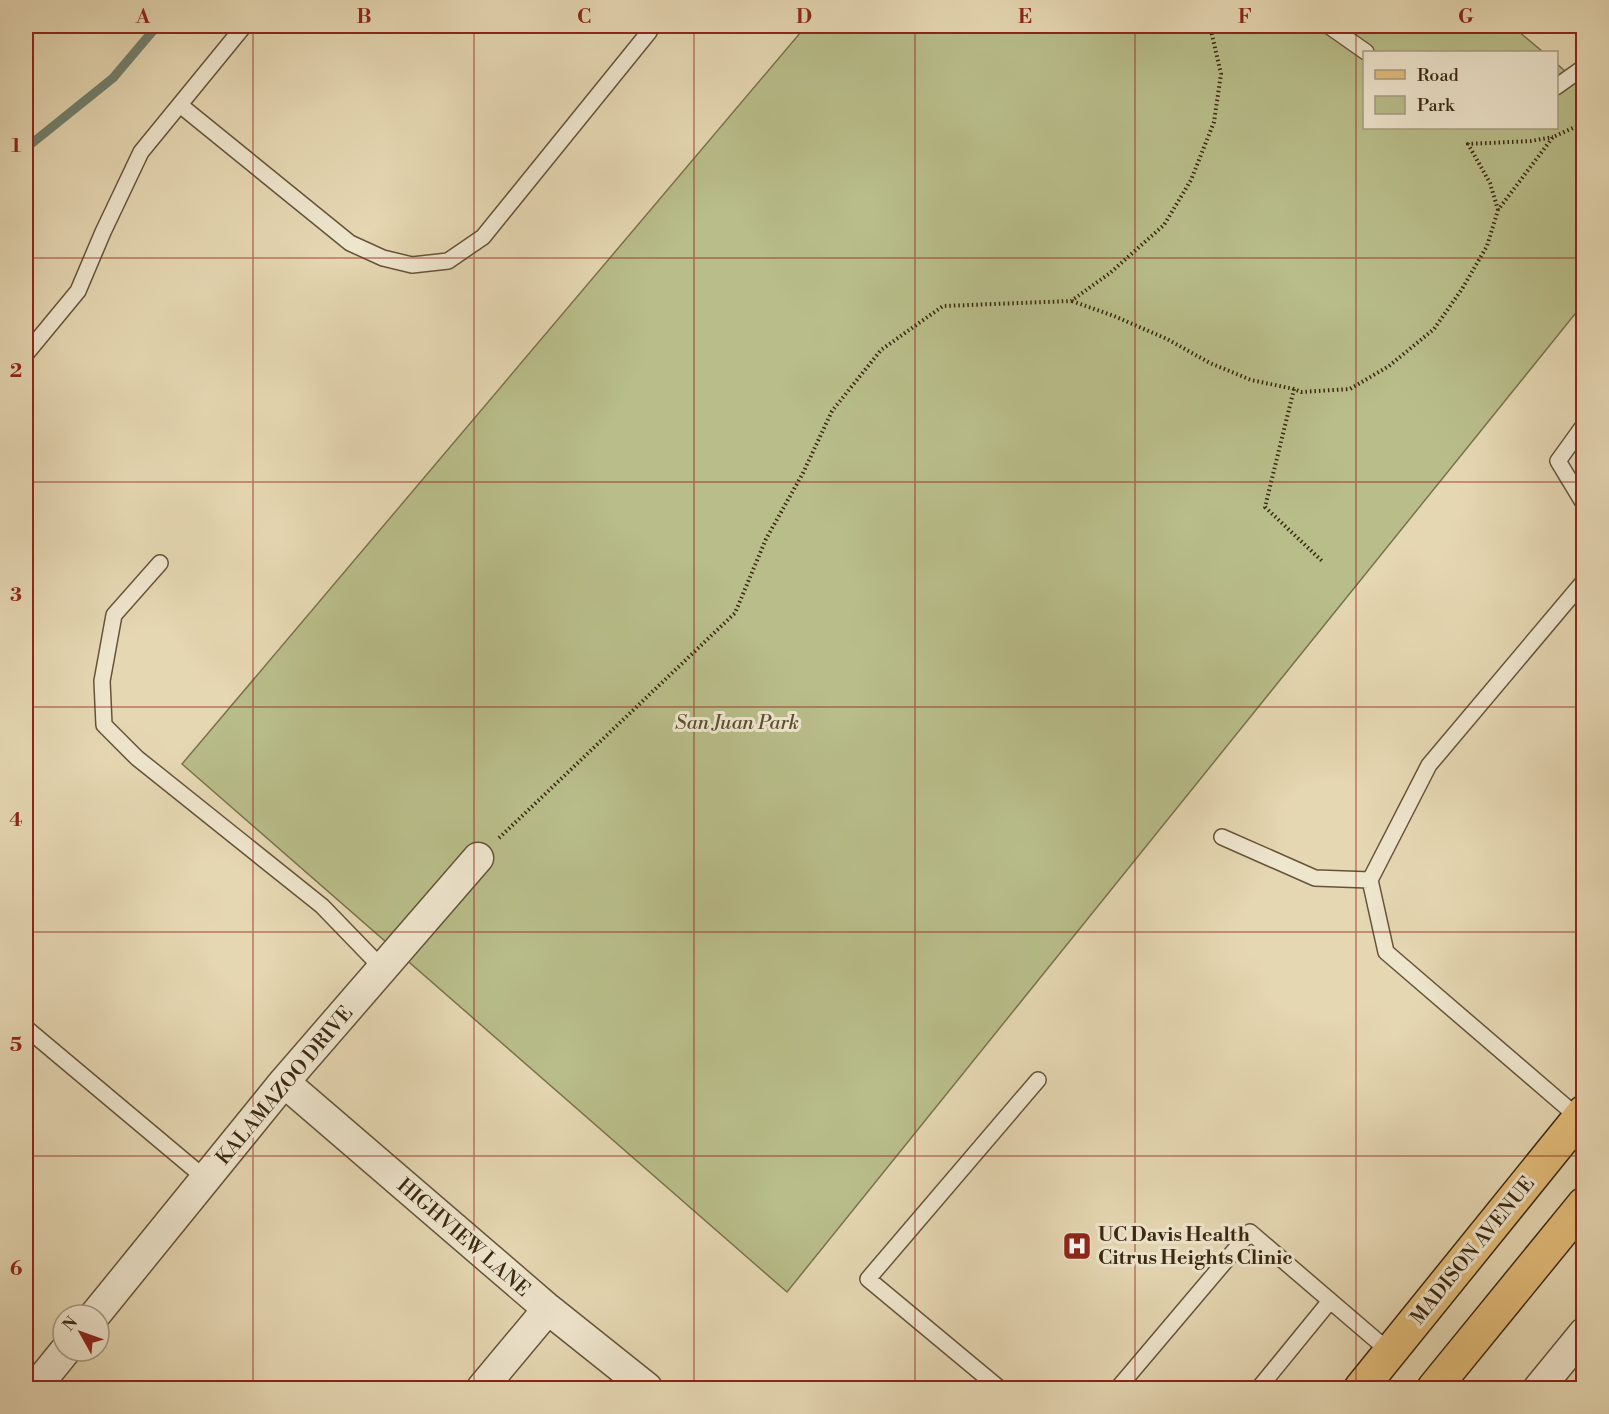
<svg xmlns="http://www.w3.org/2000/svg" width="1609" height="1414" font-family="'Libre Bodoni',serif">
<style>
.green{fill:#b8bd89;stroke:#7a734e;stroke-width:1.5}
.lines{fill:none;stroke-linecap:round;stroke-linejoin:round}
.stream{stroke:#72806f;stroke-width:9}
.service-casing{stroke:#66543a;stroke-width:18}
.minor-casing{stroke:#66543a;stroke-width:33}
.primary-casing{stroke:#3b2912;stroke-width:36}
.path{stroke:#3b2912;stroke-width:4;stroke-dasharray:1.5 3;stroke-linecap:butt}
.service{stroke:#eee5cd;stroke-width:15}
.minor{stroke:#eee5cd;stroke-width:30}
.primary{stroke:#e2bc79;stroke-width:33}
.grid{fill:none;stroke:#8f2418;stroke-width:1.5;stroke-opacity:0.55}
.labels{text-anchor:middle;stroke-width:6;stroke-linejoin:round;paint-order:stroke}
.park-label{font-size:20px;font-style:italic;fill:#5a4e30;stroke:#eee5cd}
.street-label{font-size:20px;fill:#3b2912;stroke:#eee5cd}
.poi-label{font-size:20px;font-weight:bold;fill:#3b2912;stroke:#eee5cd;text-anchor:start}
.neatline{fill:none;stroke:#8f2418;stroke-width:2}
.grid-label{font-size:20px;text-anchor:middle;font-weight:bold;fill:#8f2418}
</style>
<rect width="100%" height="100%" fill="#e5d7b2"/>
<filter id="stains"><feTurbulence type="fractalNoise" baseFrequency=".00333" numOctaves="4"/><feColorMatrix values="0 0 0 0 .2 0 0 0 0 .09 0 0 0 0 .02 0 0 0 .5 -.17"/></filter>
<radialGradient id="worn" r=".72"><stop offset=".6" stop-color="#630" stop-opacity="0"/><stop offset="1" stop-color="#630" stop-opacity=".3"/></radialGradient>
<path class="green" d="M 806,26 L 1512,26 L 1543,52 L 1364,52 L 1364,128 L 1556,128 L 1557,64 L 1583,87 L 1583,304 L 787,1292 L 182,764 Z"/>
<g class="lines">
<path class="stream" d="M 26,148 L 113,78 L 157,26"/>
<g class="service-casing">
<path id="service" d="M 1329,26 L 1366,52
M 1556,87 L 1584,67
M 180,105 L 350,243 L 383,258 L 412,265 L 448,261 L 483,237 L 649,32 L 652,26
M 26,354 L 78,291 L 103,232 L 141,152 L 244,26
M 1584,425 L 1558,461 L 1584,504
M 160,563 L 114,615 L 102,681 L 104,725 L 137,758 L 322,906 L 383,969
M 1222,837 L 1315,878 L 1370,880
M 26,1028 L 206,1179
M 1579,1118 L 1386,952 L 1370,880 L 1429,765 L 1584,581
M 999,1388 L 868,1279 L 1038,1080
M 1118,1388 L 1250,1232 L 1390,1352
M 1259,1388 L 1330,1301"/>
</g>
<g class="minor-casing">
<path id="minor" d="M 284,1082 L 548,1309 L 647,1388
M 95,1315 L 284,1082 L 478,858
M 35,1388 L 65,1351
M 482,1388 L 548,1309
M 1539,1388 L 1584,1333"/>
</g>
<g class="primary-casing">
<path id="primary" d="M 1361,1388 L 1584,1112
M 1434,1388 L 1584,1204"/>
</g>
<path class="path" d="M 1498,210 L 1490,183 L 1468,144 L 1531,141 L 1553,137
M 1072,301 L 1114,316 L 1167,339 L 1210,363 L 1251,380 L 1294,389 L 1301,392 L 1350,389 L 1389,366 L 1434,329 L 1462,289 L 1487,246 L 1498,210 L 1553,137 L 1584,123
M 1294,389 L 1265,507 L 1322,561
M 499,838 L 735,613 L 766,539 L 803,473 L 832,411 L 881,350 L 943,306 L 1071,301 L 1110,273 L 1164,225 L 1191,180 L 1214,122 L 1221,74 L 1210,26"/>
<use href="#service" class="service"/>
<use href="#minor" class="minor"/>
<use href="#primary" class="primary"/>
</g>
<path class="grid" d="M 253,26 L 253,1388M 474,26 L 474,1388M 694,26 L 694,1388M 915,26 L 915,1388M 1135,26 L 1135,1388M 1356,26 L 1356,1388M 26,258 L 1584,258M 26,482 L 1584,482M 26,707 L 1584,707M 26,932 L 1584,932M 26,1156 L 1584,1156"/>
<defs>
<g id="hospital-square" transform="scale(1.5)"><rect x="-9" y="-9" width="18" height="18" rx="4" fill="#8f2418" stroke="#eee5cd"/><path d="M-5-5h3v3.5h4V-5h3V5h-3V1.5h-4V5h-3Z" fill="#fff"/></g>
</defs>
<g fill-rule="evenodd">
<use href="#hospital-square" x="1077" y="1246"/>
</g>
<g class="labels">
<g class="park-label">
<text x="737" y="729">San Juan Park</text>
</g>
<g class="street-label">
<text transform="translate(284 1085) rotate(-50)" y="7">KALAMAZOO DRIVE</text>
<text transform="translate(464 1237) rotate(41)" y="7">HIGHVIEW LANE</text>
<text transform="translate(1472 1250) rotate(-51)" y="7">MADISON AVENUE</text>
</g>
<g class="poi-label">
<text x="1098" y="1241">UC Davis Health<tspan x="1098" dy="23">Citrus Heights Clinic</tspan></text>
</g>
</g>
<rect width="1609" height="1414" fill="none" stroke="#e5d7b2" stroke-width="66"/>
<rect x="1363" y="51" width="195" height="78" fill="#eee5cd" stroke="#a69a82" stroke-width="1.5"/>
<rect x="1375" y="70" width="30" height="9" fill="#e2bc79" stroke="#a69a82" stroke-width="1.5"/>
<text x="1417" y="81" font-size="18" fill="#3b2912">Road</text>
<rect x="1375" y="96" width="30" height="18" fill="#b8bd89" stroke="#a69a82" stroke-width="1.5"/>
<text x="1417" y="111" font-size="18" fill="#3b2912">Park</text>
<g transform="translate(81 1333) rotate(310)"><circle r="28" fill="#eee5cd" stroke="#a69a82" stroke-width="1.5"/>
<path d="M0-4.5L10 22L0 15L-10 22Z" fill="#8f2418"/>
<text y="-9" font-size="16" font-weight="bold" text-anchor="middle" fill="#3b2912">N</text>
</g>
<rect x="33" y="33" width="1543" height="1348" class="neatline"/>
<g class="grid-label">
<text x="143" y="23">A</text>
<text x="364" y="23">B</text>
<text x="584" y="23">C</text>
<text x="804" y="23">D</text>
<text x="1025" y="23">E</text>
<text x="1245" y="23">F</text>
<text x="1466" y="23">G</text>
<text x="16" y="152">1</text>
<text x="16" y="377">2</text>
<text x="16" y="601">3</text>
<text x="16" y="826">4</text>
<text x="16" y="1051">5</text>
<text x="16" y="1275">6</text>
</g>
<rect width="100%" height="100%" filter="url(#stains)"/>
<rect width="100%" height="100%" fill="url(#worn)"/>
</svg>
